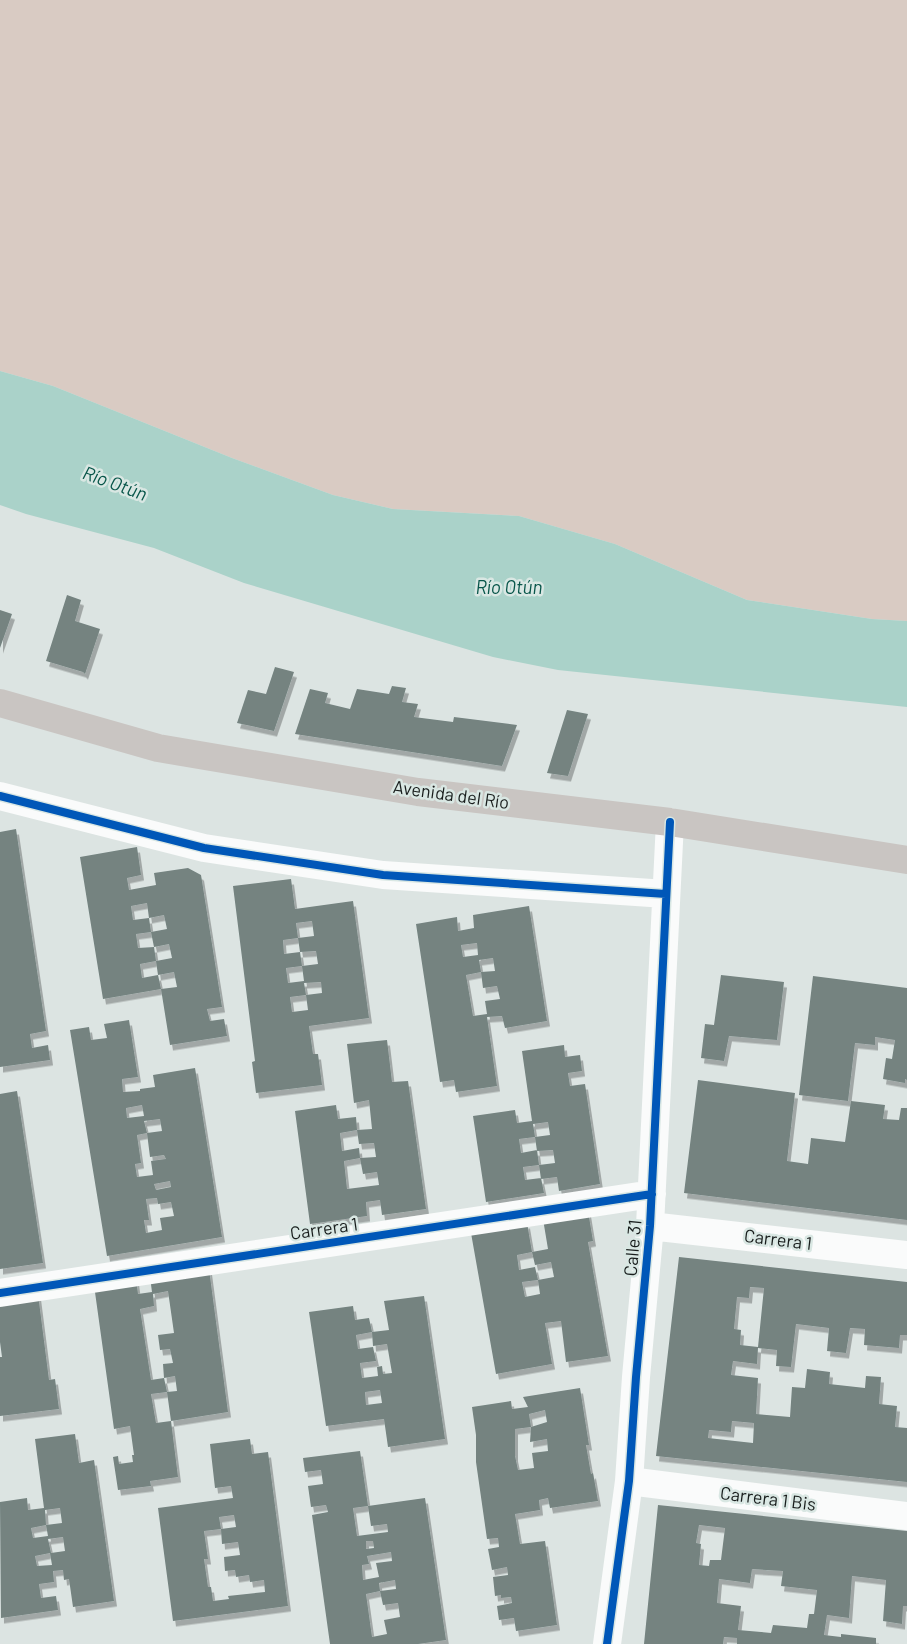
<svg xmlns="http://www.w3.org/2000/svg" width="907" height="1644" font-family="Barlow,sans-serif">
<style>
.green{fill:#d9cbc3}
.water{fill:#aad2c9}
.building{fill:#748380;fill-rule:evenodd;filter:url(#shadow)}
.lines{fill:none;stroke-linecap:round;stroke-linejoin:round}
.minor{stroke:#fafbfb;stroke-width:28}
.major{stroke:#c9c5c2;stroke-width:28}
.cycleway-casing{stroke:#d9e7e3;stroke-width:11}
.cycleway{stroke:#0057b8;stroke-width:8}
.labels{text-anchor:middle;stroke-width:5;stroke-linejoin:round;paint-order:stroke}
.street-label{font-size:18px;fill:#181d1c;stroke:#d9e7e3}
.water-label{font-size:19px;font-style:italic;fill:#08564a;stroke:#d9e7e3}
</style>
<defs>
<filter id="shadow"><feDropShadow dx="3" dy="5.5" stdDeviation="0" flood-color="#0004"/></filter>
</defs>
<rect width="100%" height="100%" fill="#dce4e2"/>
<path class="green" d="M 0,0 L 907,0 L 907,621 L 872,619 L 747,600 L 615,544 L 519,516 L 393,509 L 333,495 L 232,458 L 53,386 L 0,371 Z"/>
<path class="water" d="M 0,371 L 53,386 L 232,458 L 333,495 L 393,509 L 519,516 L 615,544 L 747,600 L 872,619 L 907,621 L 907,707 L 558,670 L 493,657 L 244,583 L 154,548 L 26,514 L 0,505 Z"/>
<path class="building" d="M 67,595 L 81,600 L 75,621 L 100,629 L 85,674 L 83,672 L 46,661 Z
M 0,610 L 12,614 L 0,648 Z
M 275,667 L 294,672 L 274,731 L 237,723 L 248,690 L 266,694 Z
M 392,686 L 406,688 L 402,702 L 418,704 L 414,717 L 453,722 L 454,717 L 517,725 L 502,766 L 295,734 L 310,689 L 328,693 L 325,703 L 350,709 L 357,689 L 389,694 Z
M 567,710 L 588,714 L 568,776 L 547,773 Z
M 16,829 L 46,1031 L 30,1034 L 32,1048 L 48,1045 L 50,1060 L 0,1067 L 0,832 Z
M 137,847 L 141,875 L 127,878 L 129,890 L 156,885 L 154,873 L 188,868 L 201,875 L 222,1007 L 207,1009 L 210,1021 L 224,1019 L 227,1036 L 170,1045 L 161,989 L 177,987 L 174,972 L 158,975 L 156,961 L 172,958 L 169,944 L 154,947 L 151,932 L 167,929 L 164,915 L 149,918 L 147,903 L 131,906 L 133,920 L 149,918 L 151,932 L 136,934 L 138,948 L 154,947 L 156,961 L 140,964 L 142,978 L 158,975 L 161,989 L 103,999 L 80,857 Z
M 291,879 L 295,909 L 353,901 L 369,1018 L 309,1026 L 313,1054 L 318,1054 L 322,1085 L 256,1093 L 252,1062 L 255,1061 L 233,886 ZM 312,921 L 314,936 L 298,938 L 300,952 L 316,951 L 318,964 L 302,966 L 300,952 L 284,954 L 283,940 L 298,938 L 296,923 ZM 302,966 L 304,981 L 288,983 L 286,968 ZM 321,982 L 322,993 L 306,995 L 308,1010 L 292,1012 L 290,997 L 306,995 L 304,983 Z
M 529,906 L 547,1021 L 505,1028 L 502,1016 L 487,1017 L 497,1086 L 456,1092 L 454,1080 L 440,1082 L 416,924 L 457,917 L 458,931 L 474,928 L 473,915 ZM 477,943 L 478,955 L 463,957 L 461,945 ZM 493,958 L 495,971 L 481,972 L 483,988 L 497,986 L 500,999 L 485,1001 L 487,1014 L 473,1016 L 466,975 L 481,972 L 479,960 Z
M 721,975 L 784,982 L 777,1040 L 729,1036 L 724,1061 L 701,1058 L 705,1024 L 714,1025 Z
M 813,976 L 907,988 L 907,1080 L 905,1079 L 905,1083 L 883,1079 L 886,1058 L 892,1059 L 895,1040 L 875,1037 L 875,1045 L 855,1043 L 848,1101 L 799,1095 Z
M 129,1020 L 138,1077 L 122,1079 L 123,1092 L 140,1091 L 140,1089 L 155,1087 L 153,1075 L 195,1068 L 222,1237 L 107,1256 L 70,1030 L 89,1027 L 91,1040 L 107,1038 L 104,1024 ZM 142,1105 L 144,1116 L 127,1118 L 126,1108 ZM 160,1119 L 162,1131 L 147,1133 L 150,1157 L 164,1155 L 166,1159 L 151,1161 L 153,1175 L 137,1177 L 135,1164 L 141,1163 L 137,1135 L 147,1133 L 144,1121 ZM 170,1181 L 171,1187 L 156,1190 L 154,1184 ZM 157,1198 L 158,1204 L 171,1202 L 174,1216 L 160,1218 L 162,1230 L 146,1233 L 144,1220 L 149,1220 L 146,1199 Z
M 387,1040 L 392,1082 L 408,1081 L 426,1209 L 382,1215 L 380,1200 L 366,1202 L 367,1216 L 310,1224 L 295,1111 L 336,1105 L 338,1119 L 356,1117 L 357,1130 L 340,1133 L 342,1151 L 359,1148 L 360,1158 L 376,1157 L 374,1143 L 359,1144 L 357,1130 L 372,1129 L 369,1100 L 354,1103 L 347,1044 ZM 360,1158 L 363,1174 L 377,1172 L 379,1185 L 347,1189 L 344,1161 Z
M 564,1045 L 565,1057 L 580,1055 L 582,1071 L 568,1073 L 570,1086 L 585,1084 L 600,1184 L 559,1191 L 557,1177 L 541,1179 L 539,1165 L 555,1163 L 553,1150 L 537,1151 L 535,1137 L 550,1135 L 548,1122 L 533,1124 L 535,1137 L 519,1139 L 521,1153 L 537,1150 L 539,1165 L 523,1167 L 525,1180 L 541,1178 L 544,1193 L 486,1202 L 473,1116 L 515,1110 L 517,1123 L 532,1121 L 522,1051 Z
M 698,1080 L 795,1093 L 787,1161 L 808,1164 L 811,1138 L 845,1142 L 851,1101 L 885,1105 L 883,1119 L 899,1120 L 901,1108 L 907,1108 L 907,1220 L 684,1193 Z
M 17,1091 L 43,1263 L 0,1269 L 0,1094 Z
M 588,1211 L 593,1241 L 588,1242 L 608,1356 L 566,1362 L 561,1321 L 545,1323 L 552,1364 L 496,1374 L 471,1233 L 527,1223 L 532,1252 L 517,1255 L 519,1270 L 535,1267 L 538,1280 L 554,1277 L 551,1262 L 535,1265 L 532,1252 L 548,1249 L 543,1219 ZM 538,1280 L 540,1294 L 525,1297 L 522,1282 Z
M 679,1257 L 907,1282 L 907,1335 L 900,1335 L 899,1348 L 864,1345 L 865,1329 L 850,1328 L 846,1353 L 827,1351 L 829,1328 L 796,1324 L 791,1367 L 776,1366 L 777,1350 L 758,1348 L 757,1364 L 733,1361 L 731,1375 L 758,1378 L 756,1414 L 790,1417 L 792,1387 L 805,1388 L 807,1369 L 830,1372 L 829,1384 L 865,1388 L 866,1376 L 881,1377 L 879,1404 L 897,1406 L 895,1427 L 907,1428 L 907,1482 L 656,1456 ZM 750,1287 L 764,1288 L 758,1347 L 740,1345 L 741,1330 L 734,1329 L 737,1297 L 749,1298 ZM 732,1421 L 754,1423 L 753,1443 L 708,1438 L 709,1430 L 731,1432 Z
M 209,1269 L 228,1412 L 171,1421 L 167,1392 L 177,1391 L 175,1376 L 164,1378 L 163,1364 L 173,1363 L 170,1349 L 160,1350 L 158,1335 L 174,1333 L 168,1291 L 153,1294 L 154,1306 L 140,1309 L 151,1380 L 164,1378 L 167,1392 L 151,1394 L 156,1423 L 171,1421 L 178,1477 L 150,1481 L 151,1486 L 118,1490 L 113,1457 L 118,1456 L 119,1464 L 133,1462 L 132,1455 L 134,1455 L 130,1426 L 114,1429 L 94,1285 L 136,1279 L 138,1294 L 152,1292 L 150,1277 Z
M 38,1294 L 49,1380 L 55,1379 L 59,1409 L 0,1416 L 0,1357 L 2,1357 L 0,1342 L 0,1300 Z
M 424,1296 L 445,1439 L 388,1447 L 384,1419 L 326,1426 L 309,1312 L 353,1306 L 355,1320 L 369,1318 L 372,1332 L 389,1330 L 384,1301 ZM 372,1332 L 373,1346 L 387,1344 L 392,1373 L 383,1374 L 382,1366 L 377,1367 L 378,1376 L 362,1378 L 360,1363 L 376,1361 L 373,1347 L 358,1349 L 356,1335 ZM 380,1390 L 382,1403 L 366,1405 L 365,1392 Z
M 580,1388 L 589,1445 L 586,1445 L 591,1474 L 593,1473 L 598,1501 L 550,1508 L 548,1498 L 539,1500 L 540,1510 L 515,1514 L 520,1544 L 545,1541 L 557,1625 L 516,1631 L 514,1618 L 499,1620 L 497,1606 L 512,1603 L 511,1597 L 501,1598 L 501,1595 L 495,1596 L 493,1577 L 508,1575 L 507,1567 L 492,1570 L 488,1549 L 499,1547 L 498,1538 L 487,1539 L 476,1462 L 476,1435 L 472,1407 L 511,1401 L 512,1409 L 528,1407 L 523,1397 ZM 545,1410 L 547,1422 L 531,1427 L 530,1442 L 547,1439 L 548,1451 L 532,1453 L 534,1468 L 518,1470 L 515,1456 L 515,1429 L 531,1427 L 529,1414 Z
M 75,1434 L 79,1463 L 94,1460 L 114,1601 L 73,1607 L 69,1579 L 64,1580 L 63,1570 L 53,1571 L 54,1582 L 39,1584 L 41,1598 L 56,1596 L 58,1610 L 1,1618 L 0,1502 L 27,1498 L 28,1510 L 44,1508 L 35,1439 ZM 60,1508 L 62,1523 L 46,1525 L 48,1536 L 33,1538 L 31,1528 L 46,1525 L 45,1510 ZM 63,1537 L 65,1551 L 51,1553 L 48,1539 ZM 50,1553 L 52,1565 L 37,1566 L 35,1556 Z
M 250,1439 L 252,1454 L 268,1452 L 288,1606 L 173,1621 L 158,1508 L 233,1498 L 231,1486 L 215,1488 L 210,1444 ZM 234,1515 L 236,1527 L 221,1529 L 222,1544 L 238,1542 L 240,1555 L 224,1557 L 225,1571 L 235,1570 L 236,1577 L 249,1575 L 250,1582 L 264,1580 L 265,1592 L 228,1596 L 229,1599 L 213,1601 L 211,1587 L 208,1587 L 204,1559 L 208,1559 L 204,1531 L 221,1529 L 219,1517 Z
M 360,1451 L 368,1506 L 353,1508 L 357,1536 L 388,1532 L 387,1524 L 371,1526 L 368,1506 L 425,1498 L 446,1640 L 418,1644 L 330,1644 L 312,1515 L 328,1512 L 326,1505 L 311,1507 L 308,1486 L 323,1484 L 321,1470 L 305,1472 L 303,1458 ZM 366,1541 L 373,1541 L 374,1548 L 366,1549 ZM 391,1552 L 392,1561 L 376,1563 L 379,1577 L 363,1580 L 362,1565 L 369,1564 L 367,1556 ZM 395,1580 L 396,1589 L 380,1591 L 383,1605 L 398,1603 L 400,1617 L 384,1620 L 387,1634 L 372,1637 L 366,1594 L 380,1591 L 379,1583 Z
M 658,1505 L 907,1531 L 907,1606 L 903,1606 L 902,1624 L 883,1621 L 886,1580 L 852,1576 L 849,1618 L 827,1615 L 824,1635 L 841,1637 L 841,1634 L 876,1638 L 876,1644 L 737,1644 L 737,1638 L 724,1637 L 723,1644 L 644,1644 ZM 699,1525 L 725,1528 L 721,1560 L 710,1560 L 709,1566 L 699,1565 L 701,1544 L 696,1543 ZM 752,1569 L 783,1571 L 781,1586 L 817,1590 L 814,1614 L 809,1614 L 807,1628 L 773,1625 L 771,1633 L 738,1630 L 741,1606 L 717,1603 L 719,1579 L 750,1583 Z"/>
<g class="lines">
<path class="minor" d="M 0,796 L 204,848 L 383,875 L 666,894
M 650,1226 L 907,1255
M 0,1293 L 652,1194
M 629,1481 L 907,1516
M 607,1644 L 629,1481 L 636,1377 L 650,1226 L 670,822"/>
<path class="major" d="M 0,703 L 158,748 L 418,792 L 670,822 L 907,860"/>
<g class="cycleway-casing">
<path id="cycleway" d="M 0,796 L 204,848 L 383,875 L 666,894
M 0,1293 L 652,1194
M 607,1644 L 629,1481 L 636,1377 L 650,1226 L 670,822"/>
</g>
<use href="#cycleway" class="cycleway"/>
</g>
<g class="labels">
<g class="street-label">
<text transform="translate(451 795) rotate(8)" y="6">Avenida del Río</text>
<text transform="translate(324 1229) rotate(-8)" y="6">Carrera 1</text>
<text transform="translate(778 1240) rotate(7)" y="6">Carrera 1</text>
<text transform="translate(633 1248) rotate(-85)" y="6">Calle 31</text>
<text transform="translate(768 1499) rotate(7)" y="6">Carrera 1 Bis</text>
</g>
<g class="water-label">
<text transform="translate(115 483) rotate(20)" y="7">Río Otún</text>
<text x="509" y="594">Río Otún</text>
</g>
</g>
</svg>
